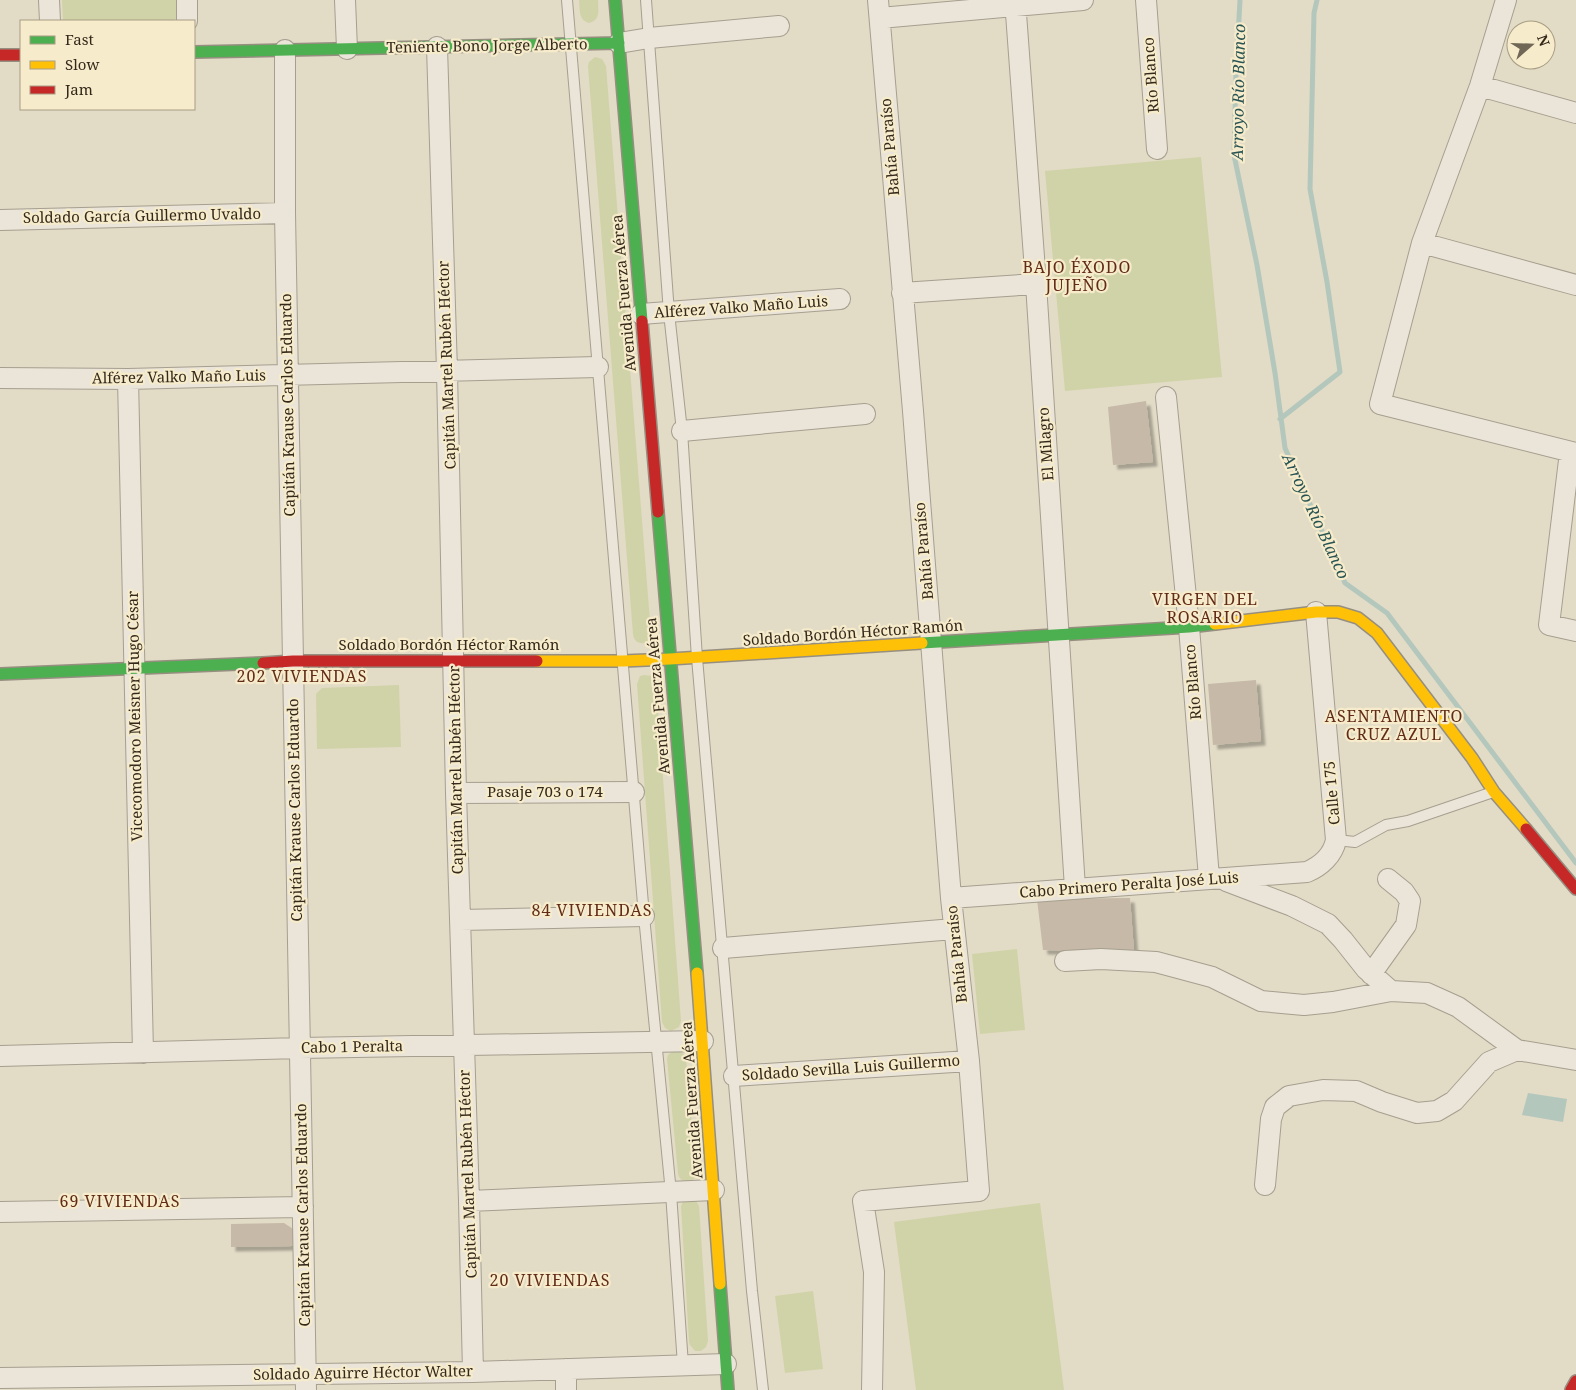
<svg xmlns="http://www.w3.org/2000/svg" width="1576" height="1390" font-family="'Noto Serif',serif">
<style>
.green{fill:#d0d3a8}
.water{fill:#b3c7bc}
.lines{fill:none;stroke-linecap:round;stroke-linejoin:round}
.stream{stroke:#b3c7bc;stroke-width:5}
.building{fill:#c6b9a7;filter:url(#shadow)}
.lane-casing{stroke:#a69f90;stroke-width:12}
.street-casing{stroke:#a69f90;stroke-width:22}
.fast-casing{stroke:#968f80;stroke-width:14}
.slow-casing{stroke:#968f80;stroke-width:14}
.jam-casing{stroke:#968f80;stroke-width:14}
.lane{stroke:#eae5d8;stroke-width:10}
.street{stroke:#eae5d8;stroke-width:20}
.fast{stroke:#4caf50;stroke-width:11}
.slow{stroke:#ffc107;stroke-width:11}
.jam{stroke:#c62828;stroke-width:11}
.labels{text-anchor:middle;stroke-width:4.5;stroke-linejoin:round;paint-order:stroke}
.street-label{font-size:15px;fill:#34281a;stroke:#f6ebca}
.water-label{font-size:16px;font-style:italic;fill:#295454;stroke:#f6ebca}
.neighbourhood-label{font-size:16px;letter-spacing:1px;fill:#612b18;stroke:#f6ebca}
</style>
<defs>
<filter id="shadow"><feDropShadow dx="4.5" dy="4.5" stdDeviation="1" flood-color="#0004"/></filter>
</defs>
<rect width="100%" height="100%" fill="#e2dbc6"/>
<path class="green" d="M 62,0 L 176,0 L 177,18 L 173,21 L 63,21 Z
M 579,0 L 598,0 C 598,10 601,20 589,23 C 578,20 580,9 579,0 Z
M 595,57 L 602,59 L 606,66 L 651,634 L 650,640 L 645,643 C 638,644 634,641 633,634 L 588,66 L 589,62 Z
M 1201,157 L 1222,377 L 1065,391 L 1045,171 Z
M 644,675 L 652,676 L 656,683 L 681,1021 L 679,1027 L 671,1031 L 665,1028 L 662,1022 L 637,684 L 640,676 Z
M 399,685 L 401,747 L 317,749 L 316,694 L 322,688 Z
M 1017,949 L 1025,1030 L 980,1034 L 972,954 Z
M 674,1050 L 682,1052 L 686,1058 L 696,1172 L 695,1178 L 690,1182 C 683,1183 679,1179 678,1173 L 667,1059 L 668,1055 Z
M 684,1199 L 695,1199 L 699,1206 L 708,1341 L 706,1347 L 701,1351 L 695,1351 L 690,1345 L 689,1342 L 681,1206 Z
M 1040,1203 L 1064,1390 L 916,1390 L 894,1222 Z
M 813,1291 L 823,1369 L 785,1373 L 775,1296 Z"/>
<path class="water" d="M 1528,1093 L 1567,1099 L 1563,1122 L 1522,1115 Z"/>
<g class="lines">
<path class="stream" d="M 1240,0 L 1236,74 L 1234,155 L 1257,265 L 1275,373 L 1285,448 L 1345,583 L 1387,613 L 1576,863
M 1280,419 L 1340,372 L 1327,282 L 1310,189 L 1314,13 L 1317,0"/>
</g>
<path class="building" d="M 1146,401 L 1153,462 L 1113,465 L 1108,407 Z
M 1256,680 L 1261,741 L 1213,745 L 1208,684 Z
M 1130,898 L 1134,952 L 1043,950 L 1037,899 Z
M 284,1223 L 293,1229 L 293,1246 L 231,1247 L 231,1224 Z"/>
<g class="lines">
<g class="lane-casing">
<path id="lane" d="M 567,0 L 644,916 L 671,1193 L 683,1365
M 646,0 L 669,313 L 682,431 L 697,658 L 752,1291 L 763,1390
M 1336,840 L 1355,842 L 1386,825 L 1408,821 L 1493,792"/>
</g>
<g class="street-casing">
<path id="street" d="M 49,0 L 50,21
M 187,0 L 187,21
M 345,0 L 347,49
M 1015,0 L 1036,284 L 1075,888
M 1146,0 L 1157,149
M 1506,0 L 1480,86 L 1422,243 L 1380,404 L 1576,453
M 880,18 L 1083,0
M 619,43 L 649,38 L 779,26
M 437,47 L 447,371 L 456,793 L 469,1201 L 473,1372
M 285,50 L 285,213 L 306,1390
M 1480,86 L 1576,113
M 0,220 L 285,213
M 1422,243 L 1576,285
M 902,293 L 1036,284
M 641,314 L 840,299
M 0,378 L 128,379 L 598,367
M 128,379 L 143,1053
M 1166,397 L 1189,627 L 1209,878
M 682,431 L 865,414
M 1570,452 L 1549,625 L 1576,631
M 456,793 L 634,792
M 1226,881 L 1292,906 L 1328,924 L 1343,940 L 1366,969 L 1391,991
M 951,898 L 1307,872 C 1321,866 1333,855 1336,840 L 1316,612
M 460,920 L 644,916
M 723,948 L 954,929
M 1065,961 L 1101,959 L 1156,962 L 1212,977 L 1261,1001 L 1304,1005 L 1333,1002 L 1391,991 L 1427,993 L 1458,1007 L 1517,1050 L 1576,1060
M 1371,974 L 1406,925 L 1410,901 L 1404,892 L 1388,879
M 0,1056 L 300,1048 L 703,1041
M 734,1076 L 969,1061
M 1265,1185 L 1271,1119 L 1275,1107 L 1289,1096 L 1323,1090 L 1356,1091 L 1382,1102 L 1417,1113 L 1437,1111 L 1454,1101 L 1489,1062 L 1517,1050
M 469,1201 L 714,1190
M 0,1212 L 303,1207
M 566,1369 L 566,1390
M 0,1378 L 473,1372 L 726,1364
M 872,1390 L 874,1272 L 863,1201 L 979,1191 L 969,1061 L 951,898 L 913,411 L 878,0"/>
</g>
<g class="fast-casing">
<path id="fast" d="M 615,0 L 642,321
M 194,52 L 619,43
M 658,512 L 697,973
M 922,643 L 1189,627 L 1215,624
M 0,674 L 263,663
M 720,1284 L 728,1390"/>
</g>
<g class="slow-casing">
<path id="slow" d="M 1215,624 L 1316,612 L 1338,612 L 1358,618 L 1377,633 L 1472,758 L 1494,792 L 1526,829
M 537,661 L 623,661 L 670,659 L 922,643
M 697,973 L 720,1284"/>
</g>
<g class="jam-casing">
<path id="jam" d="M 0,55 L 21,55
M 642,321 L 658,512
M 263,663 L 293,661 L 537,661
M 1526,829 L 1576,889
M 1571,1390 L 1576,1381"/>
</g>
<use href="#lane" class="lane"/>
<use href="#street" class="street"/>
<use href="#fast" class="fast"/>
<use href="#slow" class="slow"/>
<use href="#jam" class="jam"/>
</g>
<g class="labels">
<g class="street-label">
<text transform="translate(487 46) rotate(-1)" y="5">Teniente Bono Jorge Alberto</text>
<text transform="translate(1151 75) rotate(-94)" y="5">Río Blanco</text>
<text transform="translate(890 147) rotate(-95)" y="5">Bahía Paraíso</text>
<text transform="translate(142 216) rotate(-1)" y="5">Soldado García Guillermo Uvaldo</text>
<text transform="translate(624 293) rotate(-95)" y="5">Avenida Fuerza Aérea</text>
<text transform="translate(741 307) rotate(-4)" y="5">Alférez Valko Maño Luis</text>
<text transform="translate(447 365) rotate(-92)" y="5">Capitán Martel Rubén Héctor</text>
<text transform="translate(179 377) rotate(-1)" y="5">Alférez Valko Maño Luis</text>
<text transform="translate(288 405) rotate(-91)" y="5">Capitán Krause Carlos Eduardo</text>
<text transform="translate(1046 444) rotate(-94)" y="5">El Milagro</text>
<text transform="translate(924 551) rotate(-95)" y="5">Bahía Paraíso</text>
<text transform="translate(853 633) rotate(-4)" y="5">Soldado Bordón Héctor Ramón</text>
<text x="449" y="650">Soldado Bordón Héctor Ramón</text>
<text transform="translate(1193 682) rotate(-95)" y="5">Río Blanco</text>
<text transform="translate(658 696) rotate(-95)" y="5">Avenida Fuerza Aérea</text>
<text transform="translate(135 716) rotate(-91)" y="5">Vicecomodoro Meisner Hugo César</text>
<text transform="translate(456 770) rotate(-91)" y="5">Capitán Martel Rubén Héctor</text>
<text x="545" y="797">Pasaje 703 o 174</text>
<text transform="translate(1332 793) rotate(-95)" y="5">Calle 175</text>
<text transform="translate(295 810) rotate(-91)" y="5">Capitán Krause Carlos Eduardo</text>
<text transform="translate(1129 885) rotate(-4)" y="5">Cabo Primero Peralta José Luis</text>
<text transform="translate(957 954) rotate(-96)" y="5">Bahía Paraíso</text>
<text transform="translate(352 1047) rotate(-1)" y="5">Cabo 1 Peralta</text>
<text transform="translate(851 1068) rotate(-4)" y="5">Soldado Sevilla Luis Guillermo</text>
<text transform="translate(692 1100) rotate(-94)" y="5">Avenida Fuerza Aérea</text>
<text transform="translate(468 1174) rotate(-92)" y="5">Capitán Martel Rubén Héctor</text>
<text transform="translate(303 1215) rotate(-91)" y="5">Capitán Krause Carlos Eduardo</text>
<text transform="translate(363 1373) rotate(-1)" y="5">Soldado Aguirre Héctor Walter</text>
</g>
<g class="water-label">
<text transform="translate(1238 92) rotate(-89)" y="6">Arroyo Río Blanco</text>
<text transform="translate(1316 516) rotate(65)" y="6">Arroyo Río Blanco</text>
</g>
<g class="neighbourhood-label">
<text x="1077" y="273">BAJO ÉXODO<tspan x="1077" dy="18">JUJEÑO</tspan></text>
<text x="1205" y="605">VIRGEN DEL<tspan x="1205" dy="18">ROSARIO</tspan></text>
<text x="302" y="682">202 VIVIENDAS</text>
<text x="1394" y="722">ASENTAMIENTO<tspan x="1394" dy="18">CRUZ AZUL</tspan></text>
<text x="592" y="916">84 VIVIENDAS</text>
<text x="120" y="1207">69 VIVIENDAS</text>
<text x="550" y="1286">20 VIVIENDAS</text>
</g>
</g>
<rect x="20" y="20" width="175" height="90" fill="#f6ebca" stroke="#a89d84"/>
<rect x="30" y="36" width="25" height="8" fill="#4caf50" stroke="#a89d84"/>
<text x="65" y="45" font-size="15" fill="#34281a">Fast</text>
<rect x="30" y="61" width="25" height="8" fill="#ffc107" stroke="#a89d84"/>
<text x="65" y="70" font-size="15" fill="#34281a">Slow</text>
<rect x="30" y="86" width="25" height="8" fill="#c62828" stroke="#a89d84"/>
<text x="65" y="95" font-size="15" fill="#34281a">Jam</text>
<g transform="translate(1531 45) rotate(70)"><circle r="24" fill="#f6ebca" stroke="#a89d84"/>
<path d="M0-4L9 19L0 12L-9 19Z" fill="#716756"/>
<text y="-8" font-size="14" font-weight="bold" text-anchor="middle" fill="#34281a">N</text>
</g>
</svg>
